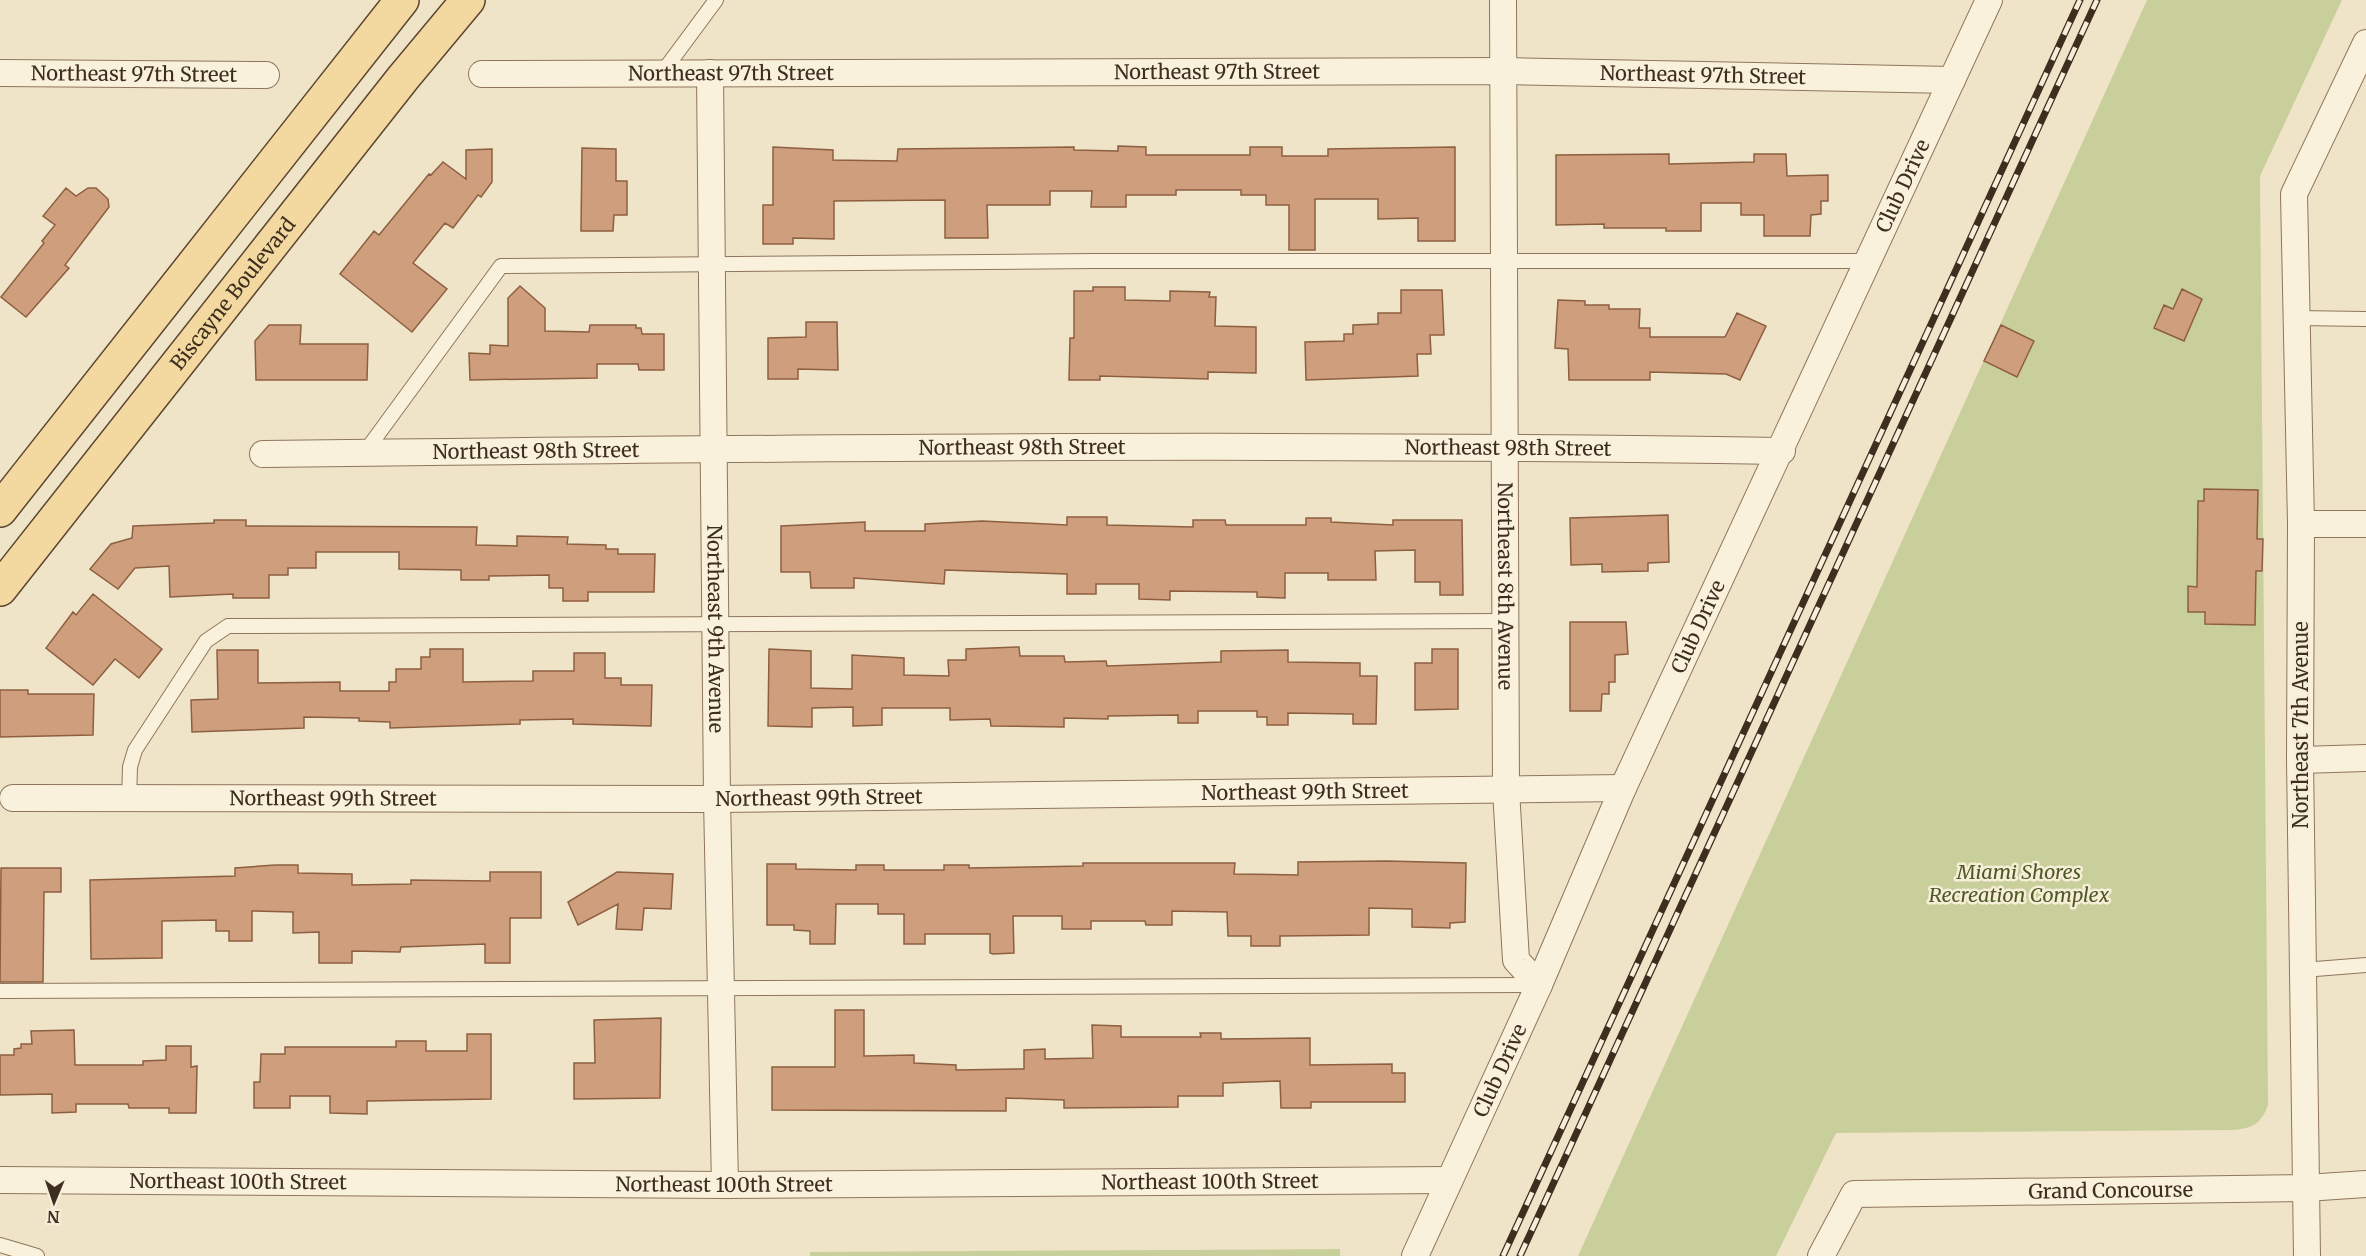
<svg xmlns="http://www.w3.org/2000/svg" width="2366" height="1256" font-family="Merriweather,serif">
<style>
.green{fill:#c9cf9b}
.building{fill:#cf9f7d;stroke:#8d5f41;stroke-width:1.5}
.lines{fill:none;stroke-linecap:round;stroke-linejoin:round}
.service-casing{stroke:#8d765c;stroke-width:16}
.minor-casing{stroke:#8d765c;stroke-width:28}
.primary-casing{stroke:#5b4430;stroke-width:36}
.service{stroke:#faf1dc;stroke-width:14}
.minor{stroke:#faf1dc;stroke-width:26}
.primary{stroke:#f3d9a0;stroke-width:33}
.rail-casing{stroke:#3d2e20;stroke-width:7}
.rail{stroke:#f7eed8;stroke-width:4.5;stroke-dasharray:14;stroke-linecap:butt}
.labels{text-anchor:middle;stroke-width:5;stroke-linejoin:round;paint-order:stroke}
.street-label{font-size:20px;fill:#3d2e20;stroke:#f7eed8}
.park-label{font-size:20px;font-style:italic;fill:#4d5a26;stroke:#f7eed8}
</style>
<rect width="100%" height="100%" fill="#f0e4c8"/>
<path class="green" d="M 2147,0 L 2342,0 L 2260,176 L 2268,1105 C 2261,1124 2253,1128 2233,1130 L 1836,1133 L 1776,1256 L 1578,1256 Z
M 1340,1249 L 1340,1256 L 810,1256 L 810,1252 Z"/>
<path class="building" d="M 1118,146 L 1146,147 L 1146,155 L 1250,155 L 1250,147 L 1282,147 L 1282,156 L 1328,156 L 1328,149 L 1455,147 L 1455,241 L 1418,241 L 1418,218 L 1378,219 L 1378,199 L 1315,199 L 1315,250 L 1289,250 L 1289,205 L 1266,205 L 1266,195 L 1241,195 L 1241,190 L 1176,190 L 1176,195 L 1126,195 L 1126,207 L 1091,207 L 1092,191 L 1050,191 L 1050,205 L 987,205 L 988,238 L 945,238 L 945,200 L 834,201 L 834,239 L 793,238 L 793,244 L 763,244 L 763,205 L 773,205 L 773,147 L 833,150 L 833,160 L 897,161 L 898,149 L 1074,147 L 1074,150 L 1118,151 Z
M 582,148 L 616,149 L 616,181 L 627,181 L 627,215 L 614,215 L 613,231 L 581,231 Z
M 492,149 L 492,182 L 481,197 L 478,195 L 453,228 L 445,223 L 413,263 L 447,289 L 412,332 L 340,274 L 374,231 L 379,235 L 429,174 L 431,175 L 443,162 L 466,179 L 466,150 Z
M 1669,154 L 1669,164 L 1754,162 L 1754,154 L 1786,154 L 1787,176 L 1828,175 L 1828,201 L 1821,201 L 1821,214 L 1811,215 L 1810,236 L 1764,236 L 1764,215 L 1741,215 L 1741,203 L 1701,203 L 1701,231 L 1666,231 L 1666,228 L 1604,228 L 1604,224 L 1556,225 L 1556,155 Z
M 66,188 L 76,196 L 88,188 L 96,188 L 108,199 L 109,207 L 65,265 L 69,268 L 26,317 L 1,297 L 44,243 L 42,241 L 55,225 L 43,216 Z
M 520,286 L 545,308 L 545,331 L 589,332 L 590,325 L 636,325 L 636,328 L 641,328 L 642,334 L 664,334 L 664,370 L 639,370 L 638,364 L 597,364 L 597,378 L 470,380 L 469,353 L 490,354 L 490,345 L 508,346 L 508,298 Z
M 1093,287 L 1125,287 L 1125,300 L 1170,301 L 1170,291 L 1210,292 L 1209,297 L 1216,297 L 1215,326 L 1256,327 L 1256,373 L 1208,372 L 1208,379 L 1100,376 L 1100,380 L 1069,380 L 1070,338 L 1074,338 L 1074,291 L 1093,291 Z
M 2182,289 L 2202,299 L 2184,341 L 2154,328 L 2164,305 L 2173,309 Z
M 1401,290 L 1442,290 L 1444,335 L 1430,335 L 1431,354 L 1417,354 L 1418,376 L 1306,380 L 1305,342 L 1344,341 L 1344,334 L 1353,334 L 1353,325 L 1378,324 L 1378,313 L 1401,313 Z
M 1558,300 L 1585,301 L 1585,305 L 1609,305 L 1609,309 L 1640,309 L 1639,328 L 1650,328 L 1650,337 L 1725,337 L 1737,313 L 1766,326 L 1740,380 L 1726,374 L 1650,372 L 1650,380 L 1569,380 L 1568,349 L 1555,348 Z
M 806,322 L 837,322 L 838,370 L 798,369 L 798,379 L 768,379 L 768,338 L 806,337 Z
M 269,325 L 301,325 L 300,344 L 368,344 L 367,380 L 256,380 L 255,341 Z
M 2001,325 L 2034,341 L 2017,377 L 1984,361 Z
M 2204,489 L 2258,490 L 2257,539 L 2263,539 L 2262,571 L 2256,571 L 2255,625 L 2205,624 L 2205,612 L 2188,612 L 2188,586 L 2197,587 L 2198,501 L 2204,501 Z
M 1668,515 L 1669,562 L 1648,563 L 1648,571 L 1602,572 L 1602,564 L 1571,565 L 1570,518 Z
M 1067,517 L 1107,517 L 1107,525 L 1193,527 L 1193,520 L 1225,520 L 1226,525 L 1306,525 L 1306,518 L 1331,518 L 1331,522 L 1393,525 L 1393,520 L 1462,520 L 1463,595 L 1440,595 L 1440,582 L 1415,582 L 1415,550 L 1375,551 L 1376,580 L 1328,580 L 1328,573 L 1285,573 L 1285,598 L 1257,597 L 1257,592 L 1170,591 L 1170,600 L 1139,599 L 1139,584 L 1096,584 L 1096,594 L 1067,594 L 1067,574 L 945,570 L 944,584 L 854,578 L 854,588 L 811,588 L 810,572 L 781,572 L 781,526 L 865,522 L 865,531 L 925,531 L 925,524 L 982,521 L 1067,525 Z
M 214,520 L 246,520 L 246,526 L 477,527 L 476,545 L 517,546 L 517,536 L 568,537 L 567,544 L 606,545 L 606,549 L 618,549 L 618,554 L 655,554 L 654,592 L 588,592 L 588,601 L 563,601 L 563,588 L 549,588 L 549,575 L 489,576 L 489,580 L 461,580 L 461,570 L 399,569 L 399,552 L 316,552 L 316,568 L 288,568 L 288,575 L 269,575 L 269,598 L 233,598 L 233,594 L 170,597 L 169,566 L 135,568 L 118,589 L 90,569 L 111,544 L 132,538 L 133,526 L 214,523 Z
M 93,594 L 162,649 L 139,678 L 115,659 L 93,685 L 46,648 L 73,612 L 76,615 Z
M 1570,622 L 1626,622 L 1628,654 L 1615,655 L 1615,682 L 1609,682 L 1609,694 L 1602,694 L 1601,711 L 1570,711 Z
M 1019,647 L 1020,656 L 1064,656 L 1065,662 L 1106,661 L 1107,666 L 1221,662 L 1221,651 L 1288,650 L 1288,662 L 1360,663 L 1360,676 L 1377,676 L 1376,724 L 1353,724 L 1353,714 L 1288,713 L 1288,725 L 1267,725 L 1267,717 L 1257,717 L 1257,711 L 1198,711 L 1198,723 L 1178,723 L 1178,715 L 1108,716 L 1108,719 L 1064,718 L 1064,727 L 991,726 L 990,719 L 950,720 L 950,708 L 882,708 L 882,725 L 853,726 L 853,707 L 812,708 L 812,727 L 768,726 L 769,649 L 811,651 L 811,688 L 852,689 L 852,655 L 904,658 L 904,675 L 949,676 L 948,660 L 966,660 L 966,649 Z
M 430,649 L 463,649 L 463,682 L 533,681 L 533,671 L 574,671 L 574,653 L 605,653 L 605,678 L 621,678 L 621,685 L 652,685 L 651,726 L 573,724 L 573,719 L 520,720 L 520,724 L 390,728 L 390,722 L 359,721 L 359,718 L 304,717 L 304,728 L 192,732 L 191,700 L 218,699 L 217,650 L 258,650 L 258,683 L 340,682 L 340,691 L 389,691 L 389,682 L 396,682 L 396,669 L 421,669 L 421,657 L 430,657 Z
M 1432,649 L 1458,649 L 1458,709 L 1415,710 L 1415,663 L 1432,663 Z
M 0,690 L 28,690 L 28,694 L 94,694 L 93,735 L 0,737 Z
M 1387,861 L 1466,863 L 1465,922 L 1450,923 L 1450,928 L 1412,927 L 1412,909 L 1369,908 L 1369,935 L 1280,936 L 1280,946 L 1251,946 L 1251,936 L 1228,936 L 1227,912 L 1172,911 L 1172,925 L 1146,925 L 1145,921 L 1091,921 L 1091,929 L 1062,929 L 1062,916 L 1013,916 L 1014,953 L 993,954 L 990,953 L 990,934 L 925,934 L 925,944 L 904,944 L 904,914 L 878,914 L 878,904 L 836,904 L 835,944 L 810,944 L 810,931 L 794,930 L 794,925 L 767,925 L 767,864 L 796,864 L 796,869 L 856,870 L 856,865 L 884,865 L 884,870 L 944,870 L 944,865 L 969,865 L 969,868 L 1083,866 L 1083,863 L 1235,863 L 1234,874 L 1298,875 L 1298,862 Z
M 275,865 L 298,865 L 298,873 L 352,874 L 352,885 L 411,884 L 411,880 L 490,881 L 490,872 L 541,872 L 541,918 L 510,918 L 510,963 L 485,963 L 485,944 L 401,947 L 400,952 L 352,951 L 352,963 L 319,963 L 319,932 L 293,933 L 293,912 L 252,911 L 252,941 L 229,941 L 229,931 L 216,931 L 216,920 L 162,921 L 162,958 L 91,959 L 90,880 L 235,876 L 235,868 Z
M 1,868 L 61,868 L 61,892 L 44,892 L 43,982 L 0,982 Z
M 617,872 L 673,874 L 671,909 L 644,908 L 642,930 L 616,929 L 618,904 L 578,925 L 568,902 Z
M 835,1010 L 864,1010 L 864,1056 L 914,1055 L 914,1063 L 956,1065 L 956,1070 L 1024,1069 L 1024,1050 L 1045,1049 L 1045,1059 L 1093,1058 L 1092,1025 L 1121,1026 L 1121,1037 L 1201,1037 L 1200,1033 L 1221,1033 L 1221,1039 L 1310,1038 L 1310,1065 L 1392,1064 L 1392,1073 L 1405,1073 L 1405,1102 L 1311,1102 L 1311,1108 L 1281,1108 L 1280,1081 L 1223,1083 L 1223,1096 L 1178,1096 L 1178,1107 L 1064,1108 L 1064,1100 L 1006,1098 L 1006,1111 L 772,1110 L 772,1067 L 835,1067 Z
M 661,1018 L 660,1098 L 574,1099 L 574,1063 L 595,1063 L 594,1020 Z
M 74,1030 L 75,1065 L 143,1065 L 143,1061 L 166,1060 L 166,1046 L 191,1046 L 191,1067 L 197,1066 L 196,1113 L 169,1113 L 169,1108 L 129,1108 L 128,1104 L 76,1104 L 76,1112 L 52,1113 L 52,1094 L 0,1095 L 0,1055 L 14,1055 L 14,1049 L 21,1048 L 21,1044 L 32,1044 L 31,1031 Z
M 467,1034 L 491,1034 L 491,1099 L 367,1101 L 367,1114 L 330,1113 L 330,1096 L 290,1096 L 290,1108 L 254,1108 L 254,1082 L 260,1082 L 261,1054 L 285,1054 L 285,1047 L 396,1047 L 396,1041 L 426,1041 L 426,1051 L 467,1051 Z"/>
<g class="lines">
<g class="service-casing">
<path id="service" d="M 662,73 L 716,0
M 2297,318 L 2366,319
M 365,452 L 501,266 L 1095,261 L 1867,261
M 129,800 L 130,767 L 135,750 L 206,641 L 228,626 L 1504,621
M 2303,970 L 2366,965
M 0,991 L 1537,985
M 0,1245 L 37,1256"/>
</g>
<g class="minor-casing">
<g id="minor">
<path id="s1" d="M 1503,0 L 1506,790 L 1516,960 L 1539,985"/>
<path id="s2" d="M 0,73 L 266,75"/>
<path id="s3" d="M 710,73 L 717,799 L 725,1185"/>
<path id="s4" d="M 482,74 L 1505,71 L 1952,80"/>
<path id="s5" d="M 263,454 C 769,448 1276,443 1782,451"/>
<path d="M 2301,524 L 2366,524"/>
<path d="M 2300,760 L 2366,758"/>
<path id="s6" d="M 13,798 L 717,799 L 1623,788"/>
<path id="s7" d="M 0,1180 L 725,1185 L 1449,1180"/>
<path id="s8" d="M 1415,1256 L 1539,985 L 1623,788 L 1989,0"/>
<path id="s9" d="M 1821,1256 L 1854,1194 L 2306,1188 L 2366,1184"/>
<path d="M 2307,1256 L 2300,760 L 2301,524 L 2294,194 L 2366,43"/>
</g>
</g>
<g class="primary-casing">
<g id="primary">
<path d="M 0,510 L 402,0"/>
<path id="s10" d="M 0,589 L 403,78 L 468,0"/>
</g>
</g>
<use href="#service" class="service"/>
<use href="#minor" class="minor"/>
<use href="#primary" class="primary"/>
<g class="rail-casing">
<path id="rail" d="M 1503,1256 L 2080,0
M 1520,1256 L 2097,0"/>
</g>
<use href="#rail" class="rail"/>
</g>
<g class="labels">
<g class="street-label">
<text dy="7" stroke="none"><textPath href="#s4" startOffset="735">Northeast 97th Street</textPath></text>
<text dy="7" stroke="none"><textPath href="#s4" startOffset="249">Northeast 97th Street</textPath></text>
<text dy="7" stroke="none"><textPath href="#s2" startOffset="134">Northeast 97th Street</textPath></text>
<text dy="7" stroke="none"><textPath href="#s4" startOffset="1221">Northeast 97th Street</textPath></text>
<text dy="7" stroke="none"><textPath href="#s8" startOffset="1176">Club Drive</textPath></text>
<text dy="7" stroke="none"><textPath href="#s10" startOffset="376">Biscayne Boulevard</textPath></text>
<text dy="7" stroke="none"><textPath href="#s5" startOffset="759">Northeast 98th Street</textPath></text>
<text dy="7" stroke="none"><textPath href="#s5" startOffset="1245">Northeast 98th Street</textPath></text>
<text dy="7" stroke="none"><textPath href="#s5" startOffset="273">Northeast 98th Street</textPath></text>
<text dy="7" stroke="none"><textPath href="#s1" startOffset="586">Northeast 8th Avenue</textPath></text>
<text dy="7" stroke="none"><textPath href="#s8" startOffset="690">Club Drive</textPath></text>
<text dy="7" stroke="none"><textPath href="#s3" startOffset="556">Northeast 9th Avenue</textPath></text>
<text transform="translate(2301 725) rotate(-90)" y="7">Northeast 7th Avenue</text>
<text dy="7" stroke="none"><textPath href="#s6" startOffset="1292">Northeast 99th Street</textPath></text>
<text dy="7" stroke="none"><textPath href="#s6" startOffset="806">Northeast 99th Street</textPath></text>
<text dy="7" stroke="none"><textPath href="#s6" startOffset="320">Northeast 99th Street</textPath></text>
<text dy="7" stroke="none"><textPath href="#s8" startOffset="204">Club Drive</textPath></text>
<text dy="7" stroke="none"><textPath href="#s7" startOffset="238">Northeast 100th Street</textPath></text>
<text dy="7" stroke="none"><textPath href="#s7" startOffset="1210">Northeast 100th Street</textPath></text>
<text dy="7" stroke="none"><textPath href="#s7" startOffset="724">Northeast 100th Street</textPath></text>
<text dy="7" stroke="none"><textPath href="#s9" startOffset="327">Grand Concourse</textPath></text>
</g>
<g class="park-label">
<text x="2019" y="879">Miami Shores<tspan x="2019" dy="23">Recreation Complex</tspan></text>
</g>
</g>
<g transform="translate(54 1202) rotate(182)" stroke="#f7eed8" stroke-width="4.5" paint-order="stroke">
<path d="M0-4.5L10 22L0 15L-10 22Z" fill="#3d2e20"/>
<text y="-9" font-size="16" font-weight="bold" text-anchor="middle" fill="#3d2e20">N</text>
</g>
</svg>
